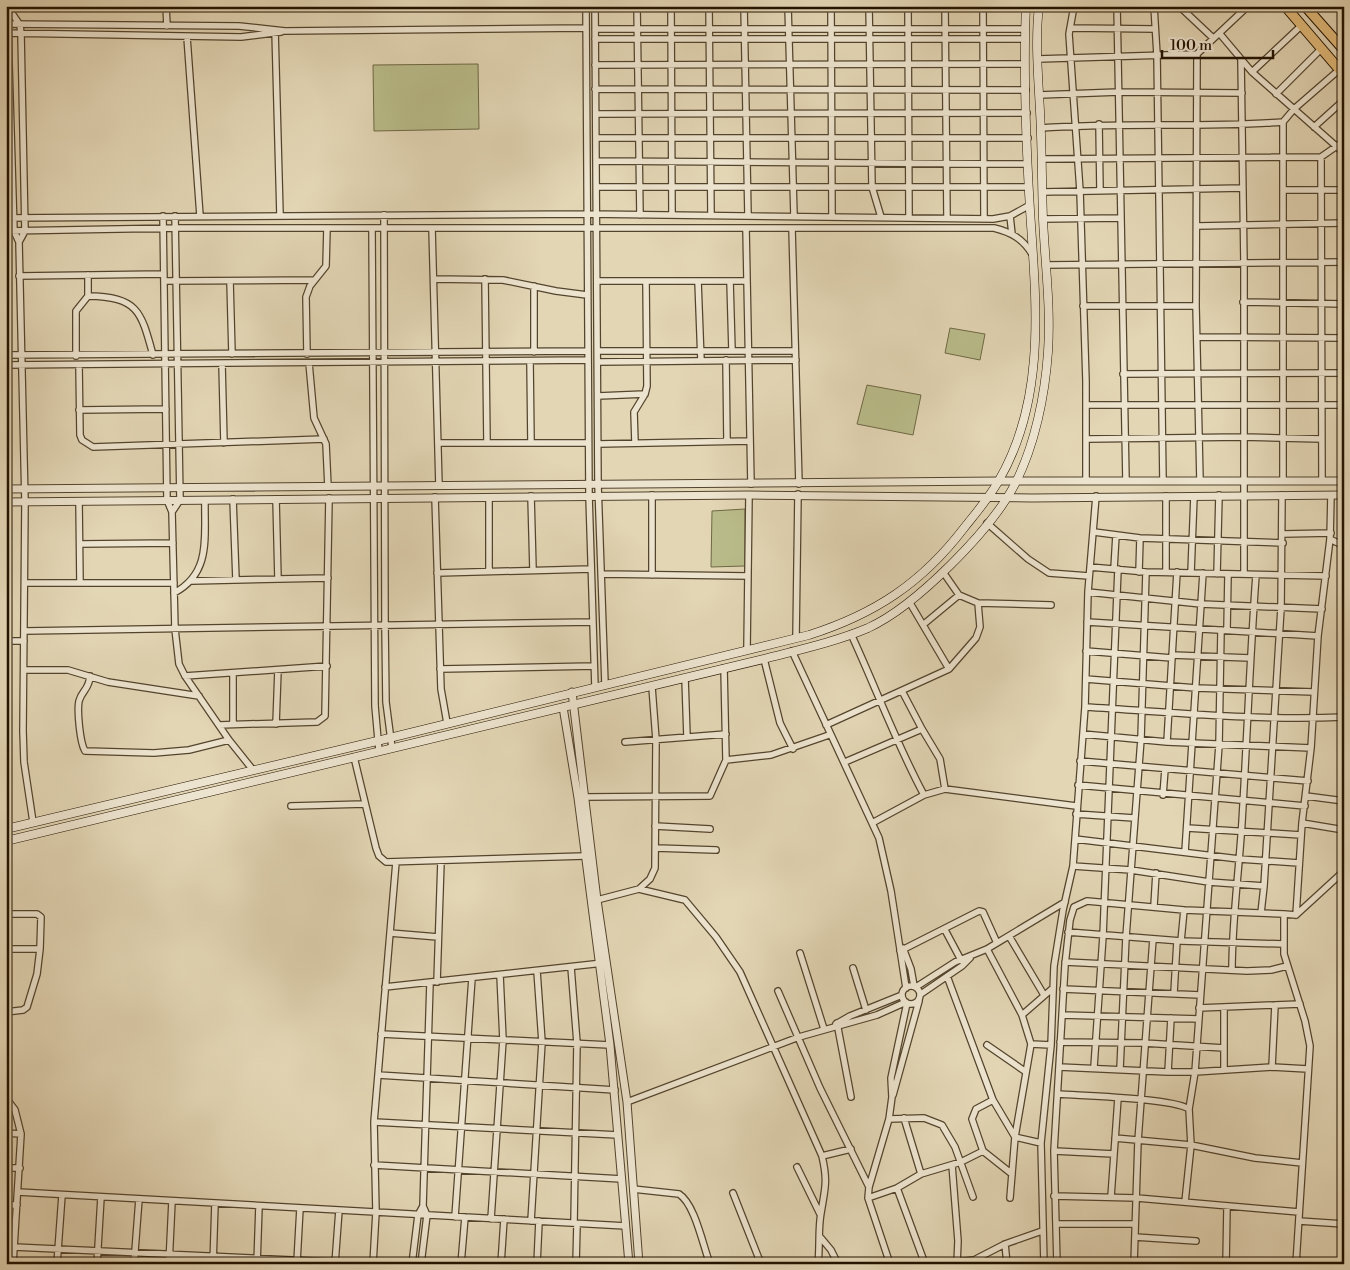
<svg xmlns="http://www.w3.org/2000/svg" width="1350" height="1270" font-family="'Libre Bodoni',serif">
<style>
.green{fill:#b9bc8a;stroke:#6e6845}
.lines{fill:none;stroke-linecap:round;stroke-linejoin:round}
.minor-casing{stroke:#53442d;stroke-width:8}
.tertiary-casing{stroke:#53442d;stroke-width:9}
.secondary-casing{stroke:#231300;stroke-width:9}
.primary-casing{stroke:#231300;stroke-width:11}
.minor{stroke:#ede4cf;stroke-width:5.5}
.tertiary{stroke:#ede4cf;stroke-width:7}
.secondary{stroke:#ede4cf;stroke-width:8}
.primary{stroke:#e2bb7a;stroke-width:9}
</style>
<rect width="100%" height="100%" fill="#e3d6b5"/>
<filter id="stains"><feTurbulence type="fractalNoise" baseFrequency=".004" numOctaves="4"/><feColorMatrix values="0 0 0 0 .2 0 0 0 0 .09 0 0 0 0 .02 0 0 0 .5 -.17"/></filter>
<radialGradient id="worn" r=".72"><stop offset=".6" stop-color="#630" stop-opacity="0"/><stop offset="1" stop-color="#630" stop-opacity=".3"/></radialGradient>
<path class="green" d="M 478,64 L 479,129 L 374,131 L 373,65 Z
M 950,328 L 985,334 L 980,360 L 945,353 Z
M 867,385 L 921,395 L 913,435 L 857,424 Z
M 745,509 L 745,566 L 711,567 L 712,511 Z"/>
<g class="lines">
<g class="minor-casing">
<path id="minor" d="M 7,6 L 20,25 L 21,34 L 25,231 L 19,242 L 25,502 L 23,731 L 24,762 L 33,822
M 166,6 L 167,26
M 586,6 L 589,496 L 595,687
M 595,6 L 598,485 L 605,684
M 637,6 L 640,215
M 671,6 L 672,215
M 709,6 L 711,215
M 744,6 L 748,216
M 788,6 L 794,216
M 831,6 L 832,217
M 869,6 L 872,187 L 881,217
M 908,6 L 909,217
M 945,6 L 947,217
M 983,6 L 984,218
M 1074,6 L 1069,34 L 1080,191 L 1086,381 L 1086,481
M 1117,6 L 1126,481
M 1154,6 L 1157,55 L 1163,481
M 1179,6 L 1213,38
M 6,24 L 239,26 L 285,31 L 586,28
M 1070,28 L 1155,29
M 595,29 L 1025,29
M 8,30 L 14,231 L 19,242
M 275,30 L 280,215
M 6,33 L 241,37 L 281,32
M 1220,34 L 1252,72 L 1344,153
M 187,37 L 200,216
M 595,39 L 1025,39
M 1197,54 L 1196,306 L 1200,481
M 1038,59 L 1197,54 L 1248,6
M 1241,60 L 1244,263 L 1244,574
M 595,65 L 1025,64
M 1252,72 L 1302,25
M 595,89 L 1026,90
M 1276,94 L 1322,48
M 1039,95 L 1119,92 L 1242,93
M 596,114 L 1027,113
M 1099,124 L 1100,191
M 1314,127 L 1344,100
M 1041,128 C 1122,122 1203,128 1283,122
M 596,138 L 1028,138
M 1321,157 L 1322,481
M 1042,159 L 1321,157 L 1344,141
M 596,161 L 1028,164
M 597,187 L 1029,187
M 1284,190 L 1344,190
M 1042,192 L 1243,188
M 384,215 L 385,626 L 386,702 L 392,748
M 163,216 L 167,500 L 172,512 L 175,629 L 179,664 L 185,676 L 229,740 L 253,770
M 1010,216 L 1012,234
M 6,218 L 587,214 L 993,219 L 1010,216 L 1030,205
M 1043,219 L 1120,218
M 1198,226 L 1344,223
M 372,228 L 375,706 L 379,751
M 432,228 L 439,486
M 746,228 L 751,484
M 792,228 L 799,484
M 6,231 L 175,228 L 994,228 C 1011,232 1023,239 1032,254
M 1046,265 L 1344,262
M 19,276 L 164,274
M 434,279 L 503,280 L 556,291 L 587,295
M 485,279 L 487,443
M 164,281 L 314,280
M 230,281 L 232,354
M 597,281 L 747,281
M 698,281 L 701,361
M 730,281 L 732,351
M 534,286 L 534,352
M 88,296 C 138,297 141,311 153,355
M 1243,302 L 1344,304
M 1083,306 L 1196,306
M 1198,337 L 1344,338
M 598,351 L 795,351
M 307,354 L 306,297 L 310,286 L 326,266 L 327,228
M 6,355 L 588,351
M 76,356 L 76,311 L 88,296 L 88,275
M 726,360 L 727,441
M 530,361 L 531,443
M 598,362 L 796,360
M 309,363 L 314,418 L 326,444 L 328,487
M 222,364 L 224,443
M 6,365 L 588,360
M 79,365 L 80,435 L 82,440 L 93,447 L 324,439
M 1123,374 L 1344,373
M 598,396 L 645,394
M 1086,405 L 1344,405
M 79,410 L 166,409
M 1087,439 L 1243,437 L 1322,439
M 438,443 L 588,443
M 635,443 L 634,412 L 645,394 L 647,386 L 646,281
M 598,444 L 750,441
M 1283,481 L 1283,122 L 1294,109 L 1340,69
M 652,495 L 652,575
M 531,496 L 533,570
M 1166,496 L 1166,572
M 435,497 L 441,689 L 447,723
M 489,497 L 489,571
M 233,499 L 236,580
M 276,499 L 278,579
M 79,501 L 80,583
M 172,512 L 180,500 L 175,216
M 987,523 L 1028,559 L 1049,573 L 1089,576
M 1094,532 L 1140,538 L 1283,543
M 1283,534 L 1331,533
M 1330,539 L 1344,546
M 80,544 L 173,543
M 1090,567 L 1146,572 L 1326,576
M 1114,569 L 1116,535
M 943,572 L 959,595 L 978,603 L 1051,605
M 1139,572 L 1140,538
M 437,573 L 591,569
M 1191,573 L 1194,496
M 601,574 L 748,576
M 1217,574 L 1219,495
M 191,581 L 328,578
M 25,583 L 174,583
M 1088,592 L 1201,604 L 1322,609
M 174,593 C 212,573 204,536 205,500
M 910,603 L 949,669
M 1087,622 L 1318,636
M 924,624 L 959,595
M 1221,630 L 1219,745 L 1195,1072 L 1272,1067 L 1308,1069
M 1227,630 L 1228,574
M 25,631 L 593,622
M 851,634 C 876,688 896,743 924,795
M 796,638 L 798,494
M 6,641 L 24,641
M 747,650 L 749,495
M 792,651 L 879,838 L 891,891 L 906,988
M 1086,651 L 1172,658
M 1172,655 L 1250,658
M 764,659 L 780,723 L 793,749
M 440,669 L 594,666
M 24,670 L 68,670 L 108,682 L 199,696
M 233,673 L 233,724
M 90,676 C 89,690 82,690 79,701 C 77,711 80,743 85,751 L 154,753 L 189,750 L 229,740
M 185,676 L 327,666
M 685,678 L 687,737
M 1086,679 L 1196,688 L 1314,692
M 902,691 L 922,729 L 940,759 L 945,789
M 1085,707 C 1171,712 1257,721 1344,717
M 276,724 L 278,670
M 219,725 L 317,722 L 325,716 L 329,498
M 826,725 L 949,669 L 976,638 L 980,627 L 978,603
M 1083,734 L 1167,742 L 1311,748
M 625,742 L 726,734
M 1167,742 L 1177,572
M 354,757 L 376,848 L 379,856 L 386,862 L 585,856
M 726,760 L 771,755 L 829,735
M 1080,761 L 1308,781
M 845,762 L 922,729
M 1078,785 L 1305,806
M 1163,795 L 1165,769
M 1306,796 L 1344,801
M 586,797 L 710,796 L 726,760 L 724,668
M 291,806 L 365,804
M 1076,814 L 1134,818
M 874,822 L 924,795 L 945,789 L 1076,806
M 1302,823 L 1344,830
M 655,826 L 710,829
M 1187,828 L 1301,835
M 1075,839 L 1239,859 L 1299,863
M 656,848 L 716,850
M 1185,852 L 1203,573
M 1073,866 L 1131,870 L 1209,882 L 1264,886 L 1281,608 L 1282,495
M 639,889 L 650,879 L 655,868 L 656,740 L 652,687
M 597,900 L 639,889 L 685,900 L 716,937 L 740,972 L 822,1156 C 828,1182 825,1188 821,1213 C 818,1229 820,1247 818,1264
M 1154,906 L 1156,873
M 1261,913 L 1264,886
M 6,914 L 37,914 L 41,917 L 40,949 L 6,949
M 1296,915 L 1344,871
M 945,930 L 961,960
M 1068,932 L 1181,941 L 1283,944
M 390,933 L 438,937
M 1009,936 L 1044,995
M 1181,941 L 1184,910
M 903,948 L 911,969 L 914,986
M 987,949 L 1022,1015 L 1031,1044 L 1015,1137 L 1010,1198
M 900,951 L 979,911 L 983,912 L 997,943
M 800,953 L 824,1029
M 1065,962 L 1247,971 L 1271,970 L 1287,966
M 571,967 L 577,1043 L 574,1223
M 853,968 L 866,1010
M 1232,970 C 1232,921 1239,871 1242,822 C 1247,739 1250,657 1256,575
M 947,976 L 993,1100 L 1015,1137 L 1041,1143
M 437,982 L 441,861
M902 995a9 9 0 1 1 18 0a9 9 0 1 1-18 0Z
M 385,987 L 603,963
M 916,987 L 955,962 L 987,949 L 1065,902
M 1063,989 L 1200,995
M 778,991 L 820,1088 L 869,1187
M 1174,993 L 1177,941
M 921,994 L 962,966 L 970,958
M 1275,1005 L 1300,1004
M 1199,1008 L 1275,1005 L 1272,1067
M 6,1012 L 23,1010 L 27,1007 L 37,974 L 40,949
M 1022,1015 L 1053,988
M 1062,1015 L 1199,1019
M 837,1023 L 851,1097
M 836,1024 L 850,1016 L 902,995
M 381,1034 L 610,1045
M 1060,1042 L 1144,1043 L 1224,1048
M 1031,1044 L 1051,1045
M 987,1045 L 1026,1072
M 1059,1067 L 1168,1072 L 1171,1018
M 1094,1067 L 1103,936 L 1118,569
M 1120,1069 L 1126,937 L 1141,739 L 1146,572
M 1224,1070 L 1224,1007
M 1168,1072 L 1195,1072 L 1189,1109
M 378,1075 L 615,1090
M 1058,1094 C 1085,1096 1171,1098 1189,1109 L 1191,1145 L 1185,1202
M 893,1095 L 919,1001
M 6,1098 L 15,1110 L 21,1134 L 13,1264
M 993,1100 L 976,1109 L 972,1119 L 983,1151 L 1012,1174
M 627,1102 L 799,1037 L 877,1015 L 906,1002
M 904,1118 L 921,1174
M 889,1119 L 924,1118 L 942,1125 L 955,1147 L 973,1197
M 374,1122 L 618,1135
M 6,1133 L 21,1134
M 1115,1138 L 1191,1145 L 1255,1158 L 1302,1163
M 1054,1151 L 1114,1154
M 822,1156 L 851,1149
M 374,1165 L 622,1179
M 952,1165 L 958,1241 L 957,1264
M 797,1167 L 820,1214
M 6,1168 L 20,1168
M 897,1188 L 925,1264
M 633,1189 L 679,1194 C 695,1204 703,1246 710,1264
M 18,1192 L 626,1226
M 733,1193 L 761,1264
M 1054,1196 L 1137,1198 L 1299,1212
M 1111,1197 L 1118,1098
M 868,1198 L 897,1188 L 921,1174 L 961,1162 L 983,1151
M 6,1205 L 17,1205
M 455,1217 L 472,978
M 491,1219 L 503,1040 L 500,975
M 531,1221 L 542,1042 L 537,971
M 1299,1221 L 1344,1224
M 1057,1224 L 1134,1224
M 1135,1237 L 1196,1241
M 821,1238 L 831,1250 L 838,1264
M 1005,1244 L 1007,1264
M 14,1247 L 379,1264
M 760,1261 L 772,1264
M 297,1262 L 300,1208
M 957,1262 L 974,1260 L 1005,1244 L 1042,1231
M 57,1264 L 62,1195
M 97,1264 L 101,1197
M 134,1264 L 139,1199
M 169,1264 L 172,1201
M 213,1264 L 215,1203
M 257,1264 L 259,1206
M 335,1264 L 339,1210
M 373,1264 L 376,1212 L 374,1122 L 396,862
M 412,1264 L 418,1215 L 423,1206
M 421,1264 L 427,1215 L 423,1206 L 430,983
M 461,1264 L 465,1217
M 501,1264 L 504,1219
M 537,1264 L 539,1221
M 576,1264 L 577,1224
M 890,1264 L 868,1198 L 869,1187 L 889,1119 L 892,1097 L 891,1078 L 907,1003
M 1044,1264 L 1041,1143 L 1051,1045 L 1054,966 L 1063,910 L 1073,866 L 1085,707 L 1088,592 L 1096,496
M 1057,1264 L 1054,1151 L 1065,965 L 1070,920 L 1074,907 L 1087,901 L 1184,910 L 1284,914
M 1134,1264 L 1138,1141 L 1153,939
M 1226,1264 L 1227,1207
M 1296,1264 L 1310,1046 L 1305,1021 L 1284,954 L 1284,914 L 1296,915 L 1302,823 L 1311,748 L 1318,636 L 1330,539 L 1331,495"/>
</g>
<g class="tertiary-casing">
<path id="tertiary" d="M 6,489 L 999,481 L 1344,481
M 6,502 L 749,495 L 1032,498 L 1344,495
M 572,692 L 597,900 L 627,1102 L 639,1264
M 563,707 L 578,798 L 610,1045 L 629,1264"/>
</g>
<g class="secondary-casing">
<path id="secondary" d="M 6,829 L 377,741 L 809,635 C 875,614 922,583 964,528 C 976,513 988,499 998,482 C 1047,399 1036,302 1030,210 C 1026,143 1023,73 1026,6
M 6,841 L 764,659 C 798,650 835,642 868,628 C 916,606 991,530 1015,484 C 1035,445 1045,395 1048,352 C 1051,307 1045,263 1043,219 C 1042,191 1042,163 1041,135 C 1040,92 1034,49 1039,6"/>
</g>
<g class="primary-casing">
<path id="primary" d="M 1285,6 L 1344,75
M 1305,6 L 1344,50"/>
</g>
<use href="#minor" class="minor"/>
<use href="#tertiary" class="tertiary"/>
<use href="#secondary" class="secondary"/>
<use href="#primary" class="primary"/>
</g>
<rect width="1350" height="1270" fill="none" stroke="#e3d6b5" stroke-width="25"/>
<rect x="8" y="8" width="1335" height="1255" fill="none" stroke="#231300" stroke-width="2.5"/>
<rect x="12" y="12" width="1325" height="1245" fill="none" stroke="#231300"/>
<path d="M1162 50v8h111v-8" fill="none" stroke="#231300" stroke-width="2.5"/>
<text x="1170" y="50" font-size="15" fill="#231300" stroke="#ede4cf" stroke-width="4" paint-order="stroke">100 m</text>
<rect width="100%" height="100%" filter="url(#stains)"/>
<rect width="100%" height="100%" fill="url(#worn)"/>
</svg>
